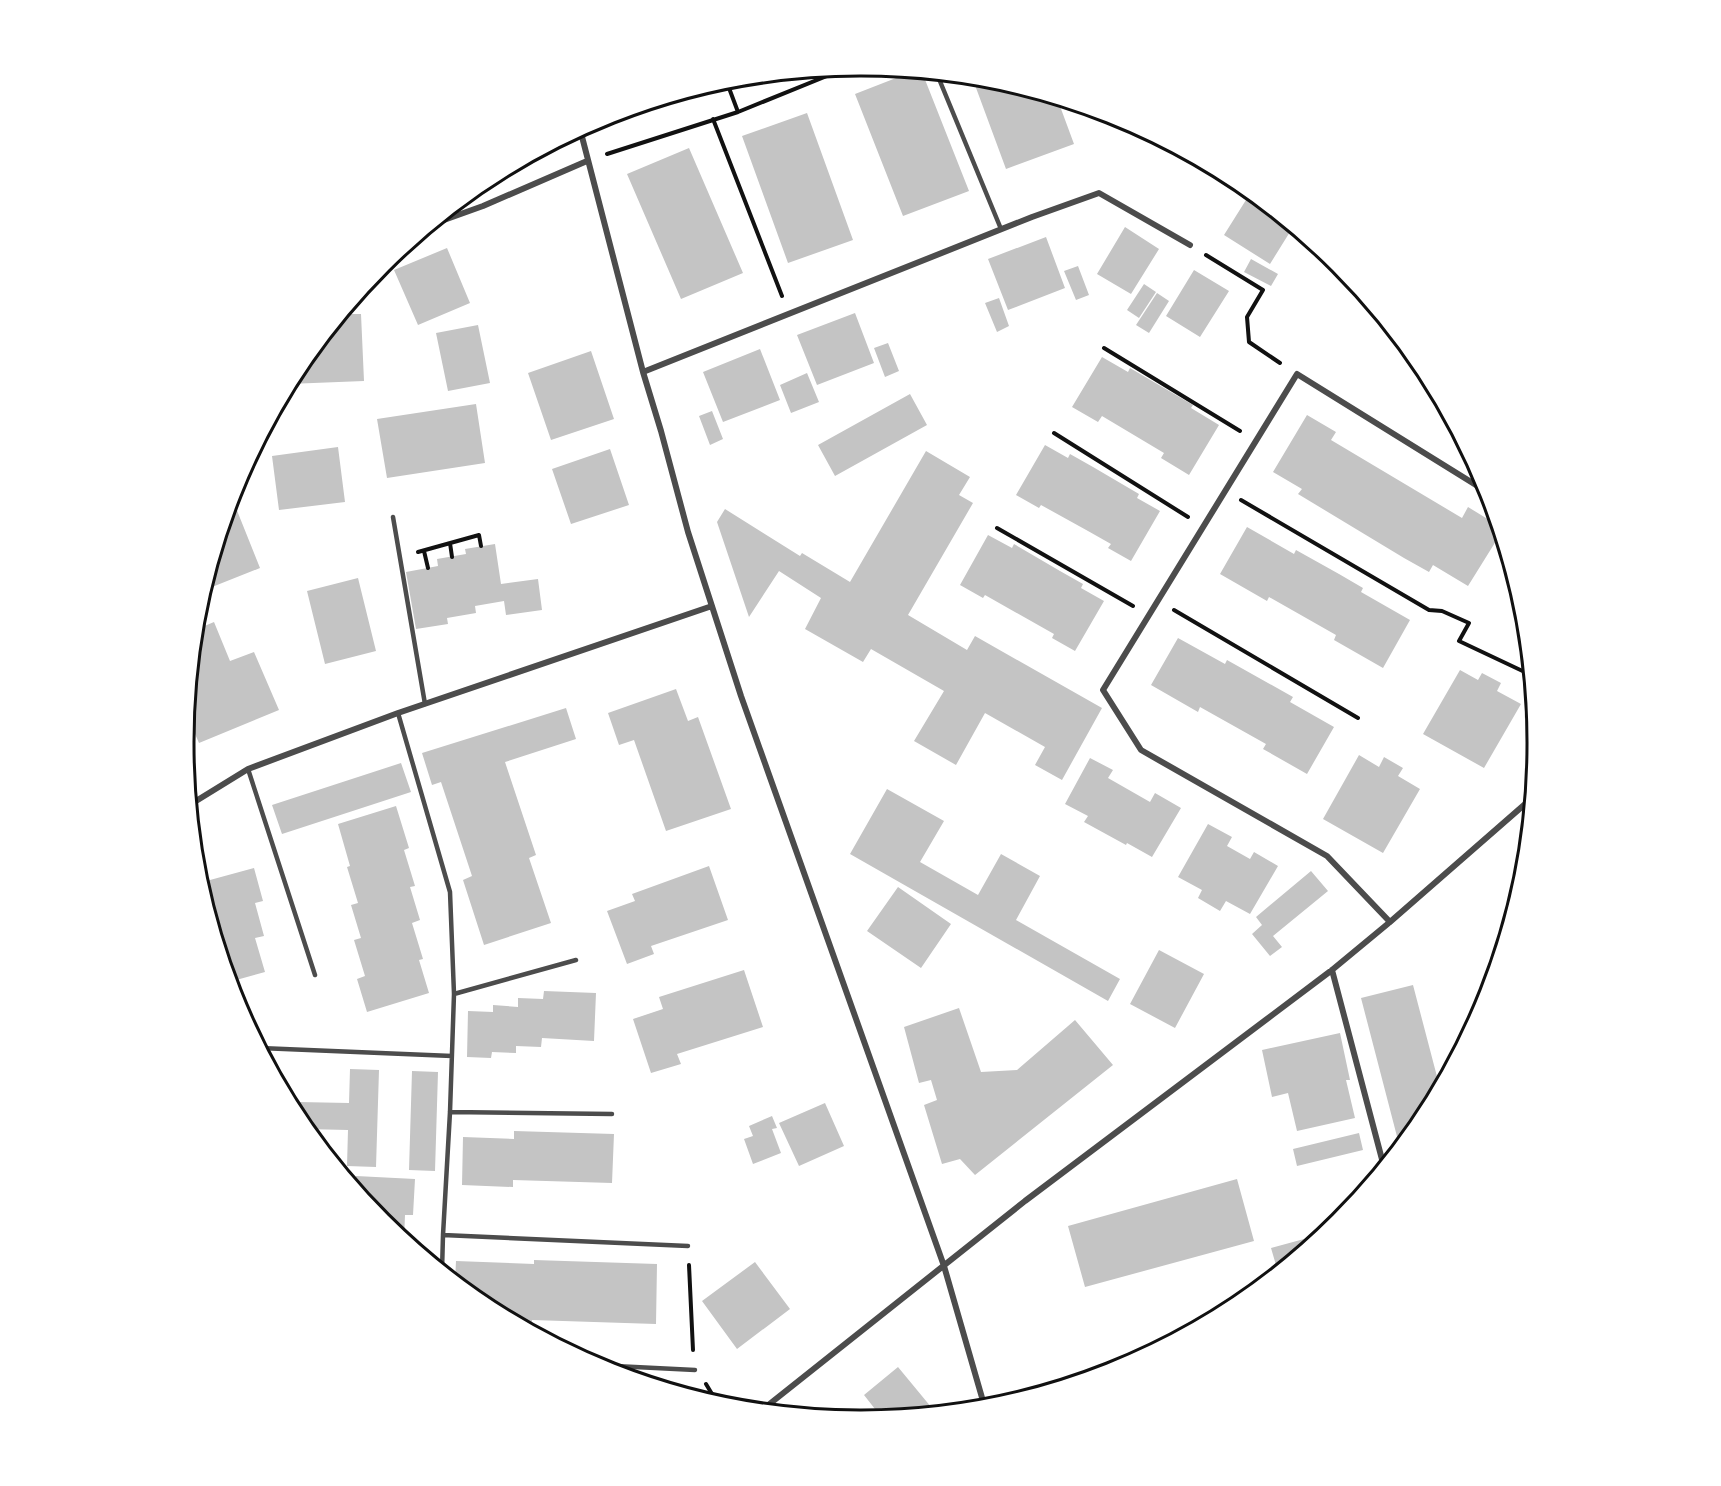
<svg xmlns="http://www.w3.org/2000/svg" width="1721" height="1486" font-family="Barlow,sans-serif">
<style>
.building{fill:#c4c4c4}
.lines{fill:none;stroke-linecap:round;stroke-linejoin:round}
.path{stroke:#111;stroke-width:4}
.service{stroke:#4c4c4c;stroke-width:4.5}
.minor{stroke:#4c4c4c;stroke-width:6}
.rim{fill:none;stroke:#111;stroke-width:3}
</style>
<rect width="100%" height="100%" fill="#fff"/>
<path class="building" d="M 914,71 L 922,72 L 969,191 L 903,216 L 855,94 Z
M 972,77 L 993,79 L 1057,98 L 1074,144 L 1006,169 Z
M 807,113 L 853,240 L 788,263 L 742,136 Z
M 689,148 L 743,273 L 681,299 L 627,174 Z
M 1251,192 L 1293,227 L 1270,264 L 1224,235 Z
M 1125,227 L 1159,249 L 1131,294 L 1097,274 Z
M 1046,237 L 1065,288 L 1008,310 L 988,259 Z
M 447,248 L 470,303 L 418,325 L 394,270 Z
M 1251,259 L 1278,274 L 1271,286 L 1244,272 Z
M 1078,266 L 1089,295 L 1076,300 L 1064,271 Z
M 1194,270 L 1229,291 L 1200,337 L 1166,316 Z
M 1144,284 L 1156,292 L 1139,318 L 1127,310 Z
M 1157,293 L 1169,301 L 1149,333 L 1136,325 Z
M 999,298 L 1009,326 L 997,332 L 985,303 Z
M 855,313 L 874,363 L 817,385 L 797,335 Z
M 341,314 L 361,314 L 364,381 L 288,384 L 298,367 Z
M 478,325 L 490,383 L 448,391 L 436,333 Z
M 888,343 L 899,371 L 885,377 L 874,348 Z
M 760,349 L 780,400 L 723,422 L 703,372 Z
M 591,351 L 614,419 L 551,440 L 528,373 Z
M 1102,357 L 1128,372 L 1130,368 L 1193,405 L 1191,408 L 1219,425 L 1189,475 L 1161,458 L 1164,453 L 1102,416 L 1098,422 L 1072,407 Z
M 807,373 L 819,402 L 791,413 L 780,385 Z
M 910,394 L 927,425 L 835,476 L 818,445 Z
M 476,404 L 485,463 L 387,478 L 377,419 Z
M 712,411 L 723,439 L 710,445 L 699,416 Z
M 1307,415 L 1336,432 L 1331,440 L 1462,518 L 1468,507 L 1499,526 L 1501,533 L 1468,586 L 1433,565 L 1429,572 L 1404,558 L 1298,494 L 1302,489 L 1273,472 Z
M 1045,445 L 1068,458 L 1070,454 L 1093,467 L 1139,494 L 1137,498 L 1160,511 L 1131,561 L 1108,548 L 1111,544 L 1088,531 L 1041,505 L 1039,508 L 1016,495 Z
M 338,447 L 345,502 L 279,510 L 272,456 Z
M 610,449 L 629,505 L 571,524 L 552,469 Z
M 926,451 L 970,477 L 959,495 L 973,503 L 908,615 L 967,650 L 975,636 L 1102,708 L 1062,780 L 1035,765 L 1045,747 L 985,713 L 956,765 L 914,741 L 944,691 L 871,649 L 863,662 L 805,629 L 821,598 L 779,571 L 749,617 L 717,522 L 725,509 L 800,556 L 802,553 L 850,582 Z
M 234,503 L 260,568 L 202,591 L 229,506 Z
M 1247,527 L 1294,554 L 1296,550 L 1339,574 L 1363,588 L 1361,592 L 1410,620 L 1383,668 L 1334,640 L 1336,635 L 1269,597 L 1267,601 L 1220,574 Z
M 988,535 L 1012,548 L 1014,544 L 1060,571 L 1083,584 L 1081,588 L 1104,601 L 1075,651 L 1052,638 L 1054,634 L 985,595 L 983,598 L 960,585 Z
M 495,544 L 501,584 L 538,579 L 542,610 L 506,615 L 504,601 L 475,606 L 476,613 L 447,618 L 448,624 L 416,629 L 406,572 L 438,566 L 437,559 L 466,554 L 465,549 Z
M 358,578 L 376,651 L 325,664 L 307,591 Z
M 214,622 L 230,661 L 254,652 L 279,710 L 199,743 L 186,713 L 195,630 Z
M 1178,638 L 1225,664 L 1227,660 L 1293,697 L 1290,702 L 1334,727 L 1307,774 L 1263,749 L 1266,744 L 1200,707 L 1198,712 L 1151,685 Z
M 1460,670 L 1478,680 L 1482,673 L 1501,683 L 1497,691 L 1521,704 L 1484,768 L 1423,734 Z
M 676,689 L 688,721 L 698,717 L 731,809 L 666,831 L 634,740 L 619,745 L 608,713 Z
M 566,708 L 576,739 L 505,762 L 536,855 L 529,858 L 551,923 L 484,945 L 463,880 L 472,876 L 441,782 L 432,785 L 422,753 Z
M 1359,755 L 1379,767 L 1384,757 L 1403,768 L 1398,776 L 1420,789 L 1383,853 L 1323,819 Z
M 1090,758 L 1113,770 L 1108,778 L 1150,802 L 1155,793 L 1181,808 L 1152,857 L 1127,843 L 1126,845 L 1084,822 L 1088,816 L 1065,804 Z
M 401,763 L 411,792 L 282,834 L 272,805 Z
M 887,789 L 944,821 L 920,862 L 978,895 L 1001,854 L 1040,876 L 1016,920 L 1120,979 L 1108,1001 L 850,854 Z
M 396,806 L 409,848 L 404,850 L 415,886 L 410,887 L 420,920 L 412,923 L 423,959 L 419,960 L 429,993 L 367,1012 L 357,979 L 365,976 L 354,940 L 361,938 L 351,905 L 358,903 L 347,867 L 350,866 L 338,824 Z
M 1208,824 L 1232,837 L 1227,846 L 1250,859 L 1254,852 L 1278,866 L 1250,914 L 1226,901 L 1220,911 L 1198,898 L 1202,890 L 1178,877 Z
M 709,866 L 728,920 L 651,946 L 654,954 L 627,964 L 607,911 L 635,901 L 632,894 Z
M 254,868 L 263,901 L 255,903 L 264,936 L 255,938 L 265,972 L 229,982 L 199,883 Z
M 1311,871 L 1328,891 L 1273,936 L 1282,947 L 1270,956 L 1252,934 L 1262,925 L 1256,917 Z
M 898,887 L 951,924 L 921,968 L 867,931 Z
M 1159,950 L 1204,974 L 1175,1028 L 1130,1004 Z
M 744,970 L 763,1027 L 677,1054 L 681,1064 L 651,1073 L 633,1019 L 663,1009 L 659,997 Z
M 1413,985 L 1440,1088 L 1423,1119 L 1400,1148 L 1361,998 Z
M 544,991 L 596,993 L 594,1041 L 542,1038 L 541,1047 L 516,1046 L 516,1053 L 492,1052 L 491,1058 L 467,1057 L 468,1011 L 493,1012 L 493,1005 L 518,1007 L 518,998 L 543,999 Z
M 959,1008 L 981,1072 L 1017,1070 L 1075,1020 L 1113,1065 L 975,1175 L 960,1159 L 942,1164 L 924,1105 L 937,1100 L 931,1080 L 919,1083 L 904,1027 Z
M 1340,1033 L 1350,1080 L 1346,1080 L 1355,1118 L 1297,1131 L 1288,1093 L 1272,1097 L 1262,1050 Z
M 350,1069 L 379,1070 L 376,1167 L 347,1166 L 348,1130 L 305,1129 L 298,1119 L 298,1102 L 349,1103 Z
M 412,1071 L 438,1072 L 435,1171 L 409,1170 Z
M 825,1103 L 844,1146 L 799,1166 L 779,1123 Z
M 772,1116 L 777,1128 L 772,1129 L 781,1153 L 753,1164 L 744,1139 L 753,1136 L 749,1126 Z
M 514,1131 L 614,1134 L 612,1183 L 513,1180 L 513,1187 L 462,1185 L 463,1137 L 514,1139 Z
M 1359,1133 L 1363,1150 L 1297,1166 L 1293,1149 Z
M 356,1176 L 415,1179 L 413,1215 L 405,1215 L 404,1240 L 382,1221 L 355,1190 Z
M 1237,1179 L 1254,1241 L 1085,1287 L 1068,1226 Z
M 1326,1233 L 1278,1272 L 1271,1248 Z
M 534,1260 L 657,1264 L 656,1324 L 532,1320 L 531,1330 L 529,1330 L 484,1306 L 455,1282 L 456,1261 L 534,1264 Z
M 755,1262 L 790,1309 L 737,1349 L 702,1301 Z
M 898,1367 L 936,1413 L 882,1418 L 864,1395 Z"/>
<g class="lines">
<path class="path" d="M 726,80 L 738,112
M 713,119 L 782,296
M 607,154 L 738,112 L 849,67
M 1206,255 L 1263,290 L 1247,317 L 1249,342 L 1280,363
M 1104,348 L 1240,431
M 1054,433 L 1188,517
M 1241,500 L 1429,610 L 1442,611 L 1469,623 L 1459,641 L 1531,675
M 997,528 L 1133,606
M 450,543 L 452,557
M 424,551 L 428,568
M 418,552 L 479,535 L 481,546
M 1174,610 L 1358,718
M 689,1265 L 693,1350
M 706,1384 L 718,1404"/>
<path class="service" d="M 937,74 L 1001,229
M 393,517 L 425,704
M 398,713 L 450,892 L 454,994 L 450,1112 L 443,1235
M 248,769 L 315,975
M 454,994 L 576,960
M 260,1048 L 452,1056
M 450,1112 L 612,1114
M 442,1271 L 443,1235 L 688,1246
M 595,1365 L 695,1370"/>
<path class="minor" d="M 580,129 L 643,372 L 661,431 L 688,532 L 741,696 L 944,1266 L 985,1408
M 430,225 L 483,206 L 587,161
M 643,372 L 1032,217 L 1099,193 L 1190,245
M 190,806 L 196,801 L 248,769 L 398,713 L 712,606
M 1390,922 L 1327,856 L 1141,750 L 1103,690 L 1297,374 L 1484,490 L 1488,490
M 1332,970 L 1384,1167
M 762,1410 L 1025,1201 L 1332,970 L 1390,922 L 1532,798"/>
</g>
<path d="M0 0H1721V1486H0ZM860 76H861A666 666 0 0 1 1527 742V744A666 666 0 0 1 861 1410H860A666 666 0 0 1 194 744V742A666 666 0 0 1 860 76Z" fill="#fff" fill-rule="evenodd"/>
<path class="rim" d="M860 76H861A666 666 0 0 1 1527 742V744A666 666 0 0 1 861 1410H860A666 666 0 0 1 194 744V742A666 666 0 0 1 860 76Z"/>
</svg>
